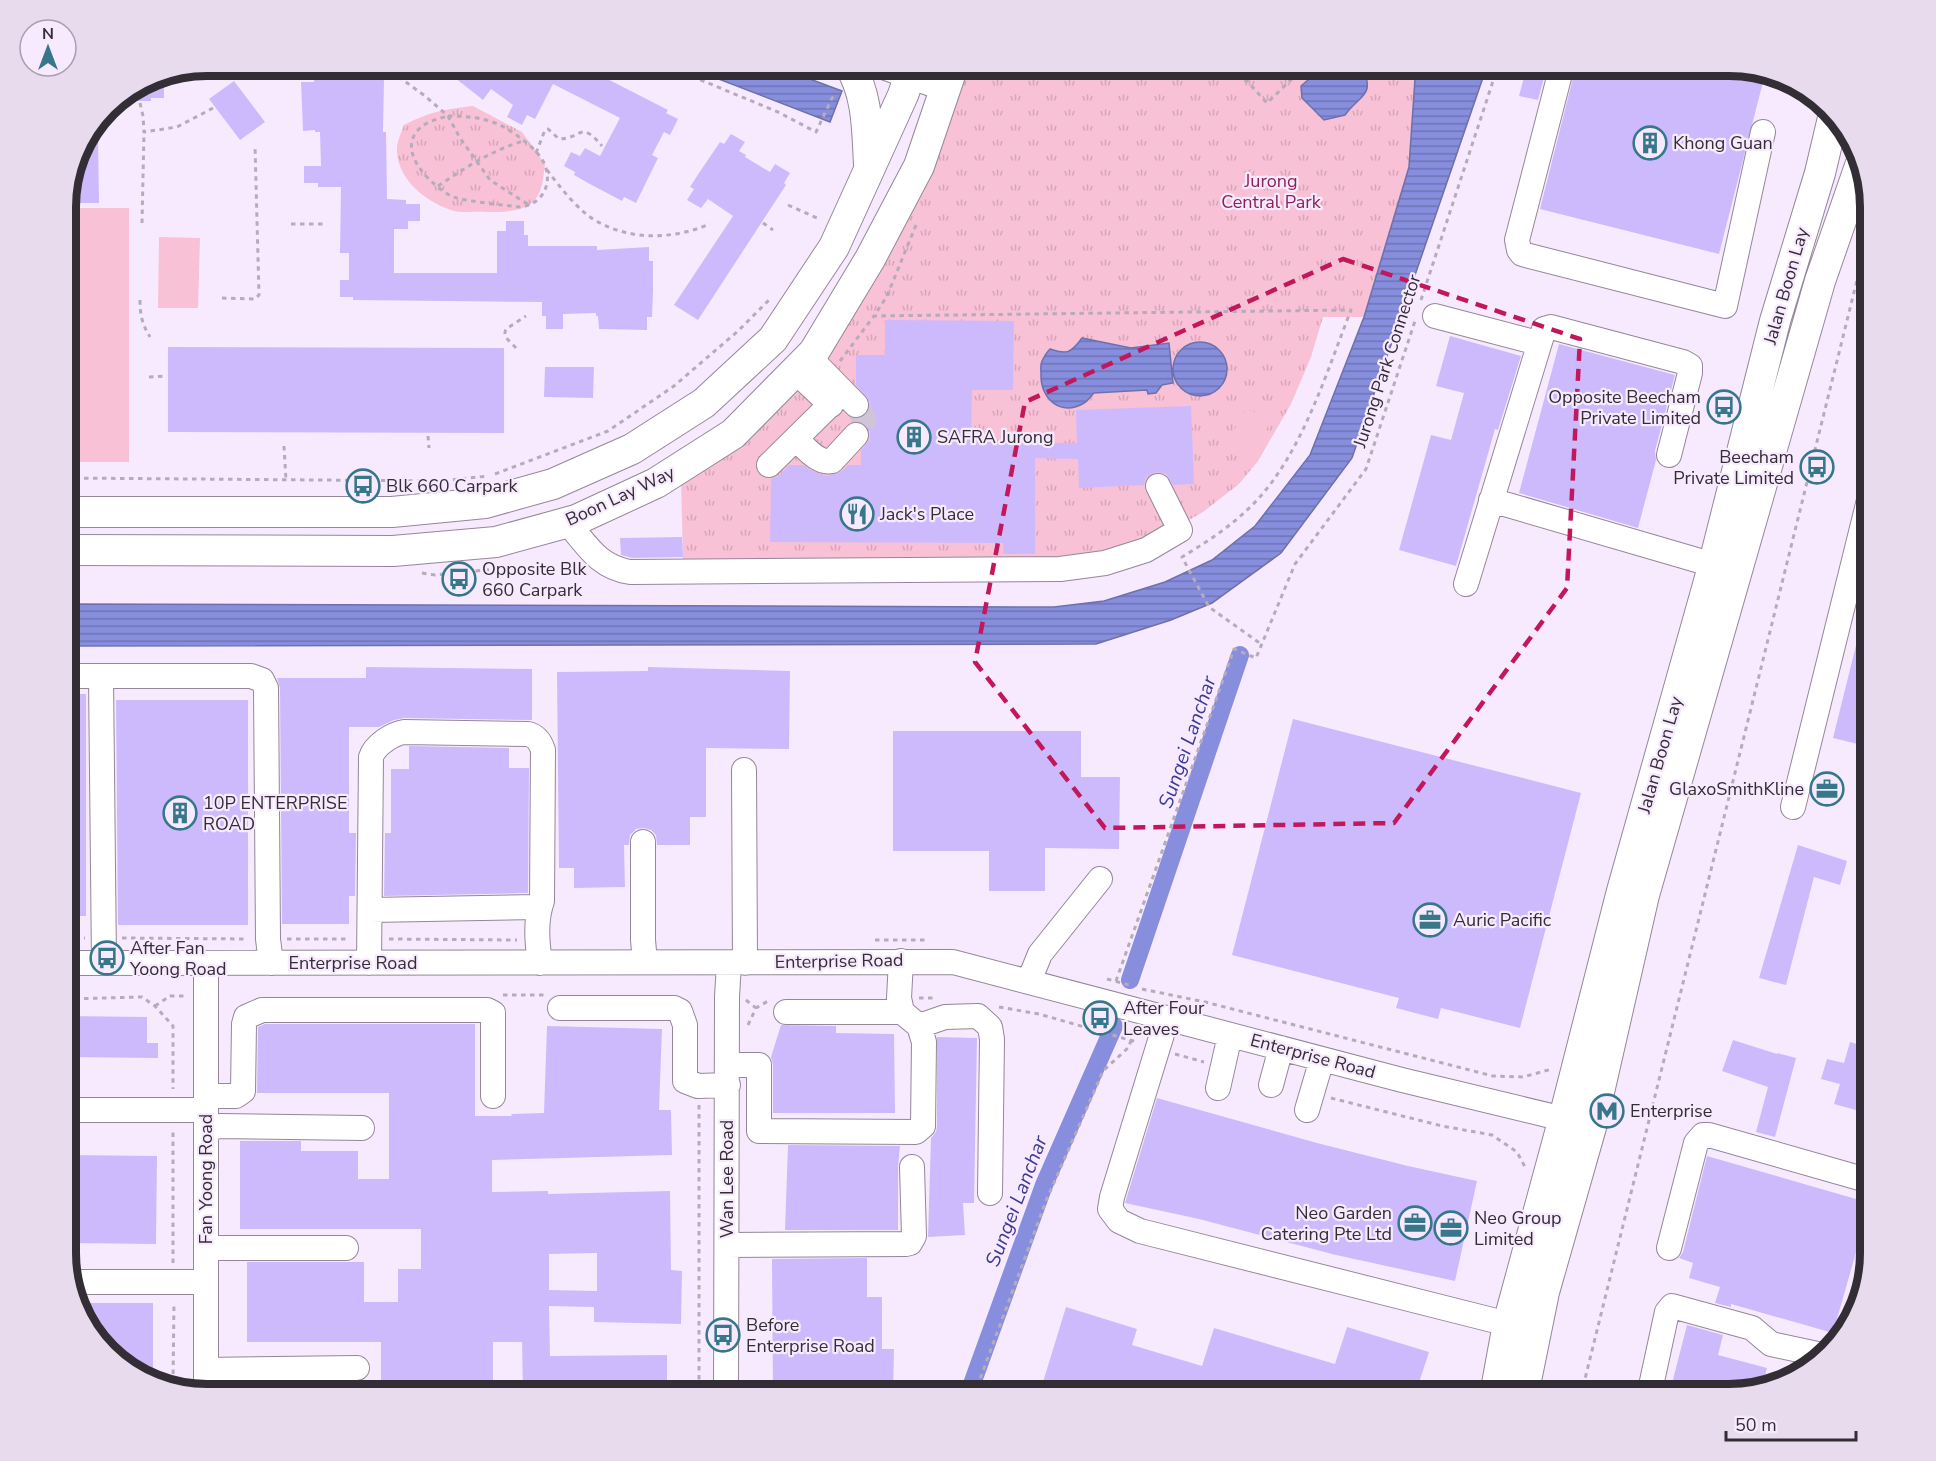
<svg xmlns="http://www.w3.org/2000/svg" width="1936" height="1461" font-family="'Nunito Sans',sans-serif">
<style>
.park{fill:url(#park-tufts)}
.pitch{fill:#f8c1d5}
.water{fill:url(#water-rules);stroke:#6d71ab;stroke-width:1.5}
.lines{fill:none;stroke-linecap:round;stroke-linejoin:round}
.canal{stroke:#868edd;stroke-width:18}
.building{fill:#cdbafd;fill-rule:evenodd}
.minor-tunnel{stroke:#d1c4d6;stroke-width:24;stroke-dasharray:24 12;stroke-linecap:butt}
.minor-casing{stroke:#948799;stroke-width:26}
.major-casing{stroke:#948799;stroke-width:32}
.path{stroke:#b6abbb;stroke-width:3;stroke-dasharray:4.5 4.5;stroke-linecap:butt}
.minor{stroke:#fff;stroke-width:24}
.major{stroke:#fff;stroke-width:30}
.marked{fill:none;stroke:#c2185b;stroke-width:4.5;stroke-dasharray:12 8;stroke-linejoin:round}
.labels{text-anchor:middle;stroke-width:4.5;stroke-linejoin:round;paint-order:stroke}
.poi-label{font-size:18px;fill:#332d35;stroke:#f8eafe;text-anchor:start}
.park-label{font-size:18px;fill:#8a2155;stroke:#f8eafe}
.street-label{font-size:18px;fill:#332d35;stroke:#f8eafe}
.water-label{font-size:20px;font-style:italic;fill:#3d3b98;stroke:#f8eafe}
.rim{fill:none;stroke:#332d35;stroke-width:8}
</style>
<defs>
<pattern id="park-tufts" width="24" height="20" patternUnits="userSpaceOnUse" patternTransform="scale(1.5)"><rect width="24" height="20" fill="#f8c1d5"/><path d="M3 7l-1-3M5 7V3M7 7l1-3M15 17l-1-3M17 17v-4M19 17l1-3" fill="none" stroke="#d5a6b7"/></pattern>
<pattern id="water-rules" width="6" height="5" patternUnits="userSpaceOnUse" patternTransform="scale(1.5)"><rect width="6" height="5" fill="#868edd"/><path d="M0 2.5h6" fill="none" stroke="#6e74b4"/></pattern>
</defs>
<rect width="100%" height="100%" fill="#f8eafe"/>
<path class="park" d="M 969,66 L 1419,66 L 1415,79 L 1409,167 L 1364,317 L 1323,317 L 1311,357 L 1291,404 L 1258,461 L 1239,484 L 1203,512 L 1144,546 L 1104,559 L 683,565 L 681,478 L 742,440 L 926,172 Z
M 473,106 L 522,132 L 545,164 C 543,178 543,193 532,203 C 521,212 500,212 487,212 C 477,211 464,213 454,211 C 426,203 395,178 397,147 C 398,139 402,131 404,125 C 429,112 446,109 473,106 Z"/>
<path class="pitch" d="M 66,208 L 129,208 L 129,462 L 66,462 Z
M 159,237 L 200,238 L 198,308 L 158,308 Z
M 1247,408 L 1271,421 L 1253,452 L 1229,438 Z"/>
<path class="water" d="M 685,66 L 775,66 L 842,91 L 830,122 Z
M 1328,66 L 1362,66 C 1376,97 1360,94 1345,115 L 1324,120 L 1302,98 L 1301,86 L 1315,74 Z
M 1419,66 L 1487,66 L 1352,458 L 1281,553 L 1212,603 L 1171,620 L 1096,644 L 66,646 L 66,604 L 1054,607 L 1104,601 L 1165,582 L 1212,560 L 1255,526 L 1310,455 L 1364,317 L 1409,167 L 1415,79 Z
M 1082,338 L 1131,348 L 1169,343 L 1173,383 L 1162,385 L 1156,393 L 1148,394 L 1147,390 L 1094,393 C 1091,396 1088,401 1084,403 C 1061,417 1040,399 1041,374 C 1041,370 1040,365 1042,361 C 1044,357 1047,352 1050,349 C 1067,355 1071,353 1082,338 Z
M1173 369a27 27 0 1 1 54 0a27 27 0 1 1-54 0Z"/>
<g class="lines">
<path class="canal" d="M 1130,980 L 1240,655
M 968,1395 L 1044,1185 L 1114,1026"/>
</g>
<path class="building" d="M 440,66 L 504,66 L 523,80 L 530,66 L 582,66 L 668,110 L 666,113 L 678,119 L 670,135 L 664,132 L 652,155 L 658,158 L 636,203 L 624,197 L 622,201 L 588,183 L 574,175 L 575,172 L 564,166 L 571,152 L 580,156 L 585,148 L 600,156 L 620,118 L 553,84 L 535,119 L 527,115 L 522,125 L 507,117 L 513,105 L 491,89 L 483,100 Z
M 1527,66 L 1547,66 L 1538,100 L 1519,96 Z
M 1576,66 L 1729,66 L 1764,78 L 1719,254 L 1540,209 Z
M 371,75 L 371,79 L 384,79 L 383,132 L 386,132 L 387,199 L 406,200 L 406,204 L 420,204 L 420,221 L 408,221 L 408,229 L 394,229 L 394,273 L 497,273 L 497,231 L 506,231 L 506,221 L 524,221 L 524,235 L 528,235 L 528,246 L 597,246 L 597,250 L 649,247 L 649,261 L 653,261 L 653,291 L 652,317 L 647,317 L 647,330 L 599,329 L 598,316 L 596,316 L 596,313 L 563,314 L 563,329 L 546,329 L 546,316 L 542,316 L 542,302 L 353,300 L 353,297 L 340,297 L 340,280 L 349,280 L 349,253 L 340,253 L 341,187 L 318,187 L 318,183 L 304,183 L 304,166 L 321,166 L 320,132 L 315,132 L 315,130 L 303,131 L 301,82 L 314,82 L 314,77 Z
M 148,80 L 164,80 L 164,98 L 151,98 L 151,101 L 114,101 Z
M 234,81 L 265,122 L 240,140 L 209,99 Z
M 731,134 L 745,142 L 739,151 L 746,155 L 745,157 L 770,172 L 775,164 L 790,173 L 784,183 L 786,185 L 698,320 L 674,305 L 733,216 L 708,199 L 701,208 L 687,200 L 694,189 L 690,187 L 699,173 L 720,142 L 724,144 Z
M 86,138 L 98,138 L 99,203 L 66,203 L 80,145 Z
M 885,320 L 1014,321 L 1013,390 L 972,390 L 971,442 L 1077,443 L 1076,410 L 1191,406 L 1194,484 L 1173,485 L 1166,474 L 1158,472 L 1151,474 L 1146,478 L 1144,485 L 1079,488 L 1078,459 L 1035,458 L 1035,554 L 1003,554 L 1003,543 L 770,542 L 771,479 L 779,476 L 789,465 L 803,465 L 816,473 L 827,476 L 842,471 L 848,465 L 861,465 L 861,450 L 870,439 L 870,431 L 865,424 L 856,421 L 856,419 L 866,415 L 869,409 L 870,402 L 856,385 L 856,355 L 885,355 Z
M 1450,336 L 1521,356 L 1498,430 L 1495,429 L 1456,566 L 1399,550 L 1431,435 L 1451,440 L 1464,393 L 1436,386 Z
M 1559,344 L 1675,375 L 1655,451 L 1656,460 L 1638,528 L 1519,493 Z
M 168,347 L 504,348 L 504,433 L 168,432 Z
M 545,367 L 594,367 L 593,398 L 544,397 Z
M 682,537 L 683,557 L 632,558 L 621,555 L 620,538 Z
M 1870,555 L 1870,595 L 1861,592 Z
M 1865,609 L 1870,610 L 1870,747 L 1833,738 Z
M 366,667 L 532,669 L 532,720 L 404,718 L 394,720 L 379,727 L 349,727 L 349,833 L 356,833 L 355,896 L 349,896 L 349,924 L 282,924 L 280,688 L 277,678 L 366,678 Z
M 648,667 L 790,671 L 789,749 L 706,748 L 706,817 L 690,817 L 690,845 L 657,845 L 656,835 L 651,830 L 644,828 L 636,829 L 630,835 L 629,845 L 624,845 L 625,887 L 574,888 L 574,868 L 559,868 L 557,672 L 648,671 Z
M 66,694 L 86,694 L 86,916 L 66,916 Z
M 116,700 L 248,700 L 248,925 L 118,925 Z
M 1293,719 L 1581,793 L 1520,1028 L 1441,1008 L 1438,1019 L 1396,1008 L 1399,998 L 1232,955 Z
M 893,731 L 1081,731 L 1081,777 L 1120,777 L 1119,849 L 1045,848 L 1045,891 L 989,891 L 989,851 L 893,851 Z
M 409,746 L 509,748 L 509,768 L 529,768 L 528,893 L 384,896 L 385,833 L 391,833 L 391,769 L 409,769 Z
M 1798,845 L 1847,861 L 1840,885 L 1814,877 L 1786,985 L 1759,978 Z
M 66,1016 L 147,1017 L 147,1043 L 158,1043 L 158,1058 L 66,1057 Z
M 265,1024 L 475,1024 L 475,1116 L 512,1116 L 511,1114 L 544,1113 L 547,1026 L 662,1029 L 659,1110 L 671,1110 L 672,1155 L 492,1160 L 492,1192 L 548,1191 L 548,1194 L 670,1191 L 671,1270 L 682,1271 L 681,1324 L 594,1322 L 594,1307 L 549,1306 L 550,1356 L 667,1355 L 667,1395 L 621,1395 L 621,1391 L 523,1392 L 522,1342 L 493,1342 L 493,1395 L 381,1395 L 381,1342 L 247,1342 L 247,1262 L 364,1262 L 364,1302 L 398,1302 L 398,1269 L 421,1269 L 421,1229 L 240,1229 L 240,1141 L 301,1141 L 301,1151 L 358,1151 L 358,1179 L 389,1179 L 389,1093 L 257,1093 L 258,1027 ZM 597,1253 L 597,1291 L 549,1290 L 549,1254 Z
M 781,1025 L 836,1026 L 836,1033 L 894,1034 L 895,1113 L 773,1113 L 773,1065 L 771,1057 Z
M 937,1037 L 977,1038 L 974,1203 L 963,1203 L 965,1235 L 928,1237 L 931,1138 L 936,1132 L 937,1126 Z
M 1733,1040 L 1777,1054 L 1777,1053 L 1796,1058 L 1775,1137 L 1756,1132 L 1768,1087 L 1722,1071 Z
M 1850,1042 L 1870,1048 L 1870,1114 L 1834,1104 L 1840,1084 L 1821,1079 L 1827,1059 L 1844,1063 Z
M 1157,1098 L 1317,1143 L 1408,1166 L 1477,1181 L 1455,1281 L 1336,1255 L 1199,1219 L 1125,1203 Z
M 788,1145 L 900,1146 L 898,1167 L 898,1230 L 785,1230 Z
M 66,1155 L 157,1156 L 156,1244 L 66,1243 Z
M 1707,1156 L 1870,1203 L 1833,1333 L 1731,1304 L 1731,1307 L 1715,1303 L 1720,1287 L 1689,1278 L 1693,1263 L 1679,1258 L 1683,1252 Z
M 867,1258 L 867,1297 L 882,1297 L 882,1349 L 894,1349 L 893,1395 L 773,1395 L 772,1259 Z
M 77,1303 L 153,1303 L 153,1377 L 121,1366 L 81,1317 Z
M 1066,1307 L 1137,1329 L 1132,1345 L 1202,1366 L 1214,1328 L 1335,1364 L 1347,1327 L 1429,1352 L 1415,1395 L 1039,1395 Z
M 1687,1325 L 1723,1335 L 1718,1355 L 1767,1368 L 1762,1387 L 1729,1395 L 1669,1395 Z
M 318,1383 L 318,1395 L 246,1395 L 246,1384 Z"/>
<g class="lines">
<path class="minor-tunnel" d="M 856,405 L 864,418 L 862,429 L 856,435"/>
<g class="minor-casing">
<path id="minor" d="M 880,66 L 945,89
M 1562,66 L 1517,240 L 1519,250 L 1522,254 L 1725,306 L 1763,132
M 1435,316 L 1538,343
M 809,357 L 856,405
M 795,371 L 831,405
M 797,440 C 807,449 818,464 832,461 L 856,435
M 769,465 L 843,392
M 1491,500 L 1700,561 L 1713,567
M 567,522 C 587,545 598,567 630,572 L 1060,569 L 1105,563 L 1146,550 L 1180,530 L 1158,486
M 1466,584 L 1544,329 L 1551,327 L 1683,362 L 1690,366 L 1690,373 L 1669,455
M 66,676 L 251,676 L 262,680 L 266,688 L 268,939 L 271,963
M 101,676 L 104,963
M 744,770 L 745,963
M 1793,807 L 1870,496
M 643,842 L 643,940 L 645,962
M 370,910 L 539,907
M 66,963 L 953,962 L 1402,1080 L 1580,1123
M 369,963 L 371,757 C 375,745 392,734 404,732 L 528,734 C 536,736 540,741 543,750 L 542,901 C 535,921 537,942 540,963
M 1029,981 L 1040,954 L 1100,879
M 560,1008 L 674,1008 L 680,1011 L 685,1025 L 685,1081 L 698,1086 L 728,1085
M 786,1012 L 902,1012
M 1167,1018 L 1112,1197 L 1110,1209 L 1119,1221 L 1140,1231 L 1508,1324
M 919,1026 L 945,1017 L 978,1016 L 990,1027 L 992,1039 L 990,1193
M 728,1065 L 759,1065 L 759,1131 L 916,1132 L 923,1126 L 924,1042 L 919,1026 L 902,1012 L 899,998 L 901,961
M 1271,1085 L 1281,1048
M 1218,1088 L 1230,1035
M 206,1096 L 236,1096 L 243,1091 L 244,1024 L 246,1017 L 262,1010 L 487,1010 L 493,1013 L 493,1096
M 66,1110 L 206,1110
M 1307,1110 L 1322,1059
M 206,1129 L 220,1126 L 362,1128
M 727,1245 L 906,1244 L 910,1243 L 914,1236 L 912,1167
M 206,1248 L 346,1248
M 1669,1248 L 1696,1143 L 1703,1135 L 1709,1135 L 1870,1181
M 72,1282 L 206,1282
M 206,1370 L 357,1368
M 206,1395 L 206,964
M 726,1395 L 727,997 L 729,963
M 1649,1395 L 1667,1312 L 1672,1306 L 1752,1328 L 1771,1344 L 1822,1355"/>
</g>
<g class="major-casing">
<path id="major" d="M 850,66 C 868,96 867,130 869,164
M 66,512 L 392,512 L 485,503 L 553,484 L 632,449 L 704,403 L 773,339 L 834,247 L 903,95 L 913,66
M 66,550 L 393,551 L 496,542 L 576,520 L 656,483 L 733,434 L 814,352 L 870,259 L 919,166 L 953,66
M 1495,1395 L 1508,1324 L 1564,1118 L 1622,891 L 1713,567 L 1775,321 L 1820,173 L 1833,118
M 1523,1395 L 1544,1292 L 1591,1127 L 1644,895 L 1820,281 L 1860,166"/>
</g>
<path class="path" d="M 384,66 L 425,96 L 448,116 L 460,138 L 490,180 L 529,205
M 667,66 L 778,112 L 816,132 L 832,98 L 837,95
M 1223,66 L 1235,68 L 1267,103 L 1297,74 L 1308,66
M 140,103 L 143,116 L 144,132 L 177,127 L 215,107
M 1811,109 L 1814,95
M 448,116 C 468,116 490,118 507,129 C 520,137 537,149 544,163 C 554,185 541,205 520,207 C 505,205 460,201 451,196 C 431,185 396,152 419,129 C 427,121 438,119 448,116 Z
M 536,153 L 545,130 L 548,129 L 559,139 C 583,138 580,120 602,146
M 547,170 C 560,187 579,212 598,222 C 633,241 674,239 710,224
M 438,186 C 466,167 491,151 523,141
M 788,205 L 817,218
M 142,223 L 144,132
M 763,223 L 773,230
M 291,224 L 324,224
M 916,225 L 887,296 L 874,316 L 1351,310 C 1327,371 1303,450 1258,499 C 1236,523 1210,540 1182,557 L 1209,607 L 1261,644
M 222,298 L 255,299 L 259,295 L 255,145
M 140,300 C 140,315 142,324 150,337
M 1421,300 L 1498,66
M 516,348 C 511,342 502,337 506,329 L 526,316
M 840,361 L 874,316
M 149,377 L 165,376
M 428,436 L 429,448
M 284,446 L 286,480
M 495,474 L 608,431 L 674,386 L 738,331 L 771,298
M 66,478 L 441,481 L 488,476
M 422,573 L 435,575 L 496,569 L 504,566
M 66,938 L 85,938
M 122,938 L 247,939
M 287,939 L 349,939
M 389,939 L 517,940
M 875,940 L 925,940
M 1107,979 L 1133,986
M 1116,981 L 1234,649 L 1256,658 L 1295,564 L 1366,469 L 1415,321
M 1142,989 L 1205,1002 L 1493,1076 L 1523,1077 L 1552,1069
M 503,995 L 544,995
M 919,998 L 936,998
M 66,999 L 142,997 L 155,1006 L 173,1026 L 173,1089
M 746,1000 L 756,1008
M 155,1006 L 170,996 L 187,996
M 999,1007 L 1039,1014 L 1137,1042
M 748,1025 L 756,1008 L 768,1001
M 1175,1054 L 1204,1062
M 1331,1098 L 1442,1126 L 1492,1135 L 1517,1152 L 1525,1167
M 699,1105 L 699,1395
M 173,1263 L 173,1129
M 173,1383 L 174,1302
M 974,1395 L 1046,1201 L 1103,1071 L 1129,1047 L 1134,1029
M 1581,1395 L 1860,268 L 1870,235"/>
<use href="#minor" class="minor"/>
<use href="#major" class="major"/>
</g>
<path class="marked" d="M 1343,259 L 1580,339 L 1567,588 L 1394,823 L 1105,828 L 975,662 L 1025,402 Z"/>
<defs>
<g id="building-ring" transform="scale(1.725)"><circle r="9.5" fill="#f8eafe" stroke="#37778b" stroke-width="1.5"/><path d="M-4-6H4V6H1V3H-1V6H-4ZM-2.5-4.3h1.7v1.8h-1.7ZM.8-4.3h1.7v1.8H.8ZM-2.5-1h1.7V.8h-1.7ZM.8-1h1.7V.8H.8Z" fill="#37778b"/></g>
<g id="bus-ring" transform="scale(1.725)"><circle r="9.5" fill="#f8eafe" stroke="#37778b" stroke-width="1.5"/><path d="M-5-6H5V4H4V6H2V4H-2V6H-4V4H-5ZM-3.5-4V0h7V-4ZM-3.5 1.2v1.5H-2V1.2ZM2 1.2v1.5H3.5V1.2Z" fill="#37778b"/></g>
<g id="restaurant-ring" transform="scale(1.725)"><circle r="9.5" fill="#f8eafe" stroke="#37778b" stroke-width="1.5"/><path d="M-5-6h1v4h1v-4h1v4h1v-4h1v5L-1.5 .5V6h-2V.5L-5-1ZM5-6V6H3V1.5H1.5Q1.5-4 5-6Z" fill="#37778b"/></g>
<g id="office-ring" transform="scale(1.725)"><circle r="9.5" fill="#f8eafe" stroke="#37778b" stroke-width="1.5"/><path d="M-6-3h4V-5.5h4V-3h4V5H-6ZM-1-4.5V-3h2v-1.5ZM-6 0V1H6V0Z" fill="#37778b"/></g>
<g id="metro-ring" transform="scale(1.725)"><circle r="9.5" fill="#f8eafe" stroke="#37778b" stroke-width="1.5"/><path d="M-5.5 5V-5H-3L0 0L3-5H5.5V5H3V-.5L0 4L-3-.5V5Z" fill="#37778b"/></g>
</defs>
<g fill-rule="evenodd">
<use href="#building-ring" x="1650" y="143"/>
<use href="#bus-ring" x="1724" y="407"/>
<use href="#building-ring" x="914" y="437"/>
<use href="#bus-ring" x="1817" y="467"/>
<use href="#bus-ring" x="363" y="486"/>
<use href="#restaurant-ring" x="857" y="514"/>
<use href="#bus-ring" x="459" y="579"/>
<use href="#office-ring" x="1827" y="789"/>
<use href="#building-ring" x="180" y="813"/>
<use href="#office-ring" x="1430" y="920"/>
<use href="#bus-ring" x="107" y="958"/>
<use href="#bus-ring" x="1100" y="1018"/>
<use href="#metro-ring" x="1607" y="1111"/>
<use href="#office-ring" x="1415" y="1223"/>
<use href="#office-ring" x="1451" y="1228"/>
<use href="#bus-ring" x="723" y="1335"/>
</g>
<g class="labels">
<g class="poi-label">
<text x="1673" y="149">Khong Guan</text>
<text x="1701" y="403" text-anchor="end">Opposite Beecham<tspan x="1701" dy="21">Private Limited</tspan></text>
<text x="937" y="443">SAFRA Jurong</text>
<text x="1794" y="463" text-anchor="end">Beecham<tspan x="1794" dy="21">Private Limited</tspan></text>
<text x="386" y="492">Blk 660 Carpark</text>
<text x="880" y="520">Jack's Place</text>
<text x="482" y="575">Opposite Blk<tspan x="482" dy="21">660 Carpark</tspan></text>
<text x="1804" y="795" text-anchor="end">GlaxoSmithKline</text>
<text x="203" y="809">10P ENTERPRISE<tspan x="203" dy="21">ROAD</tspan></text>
<text x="1453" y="926">Auric Pacific</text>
<text x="130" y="954">After Fan<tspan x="130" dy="21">Yoong Road</tspan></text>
<text x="1123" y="1014">After Four<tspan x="1123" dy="21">Leaves</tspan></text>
<text x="1630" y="1117">Enterprise</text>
<text x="1392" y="1219" text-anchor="end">Neo Garden<tspan x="1392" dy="21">Catering Pte Ltd</tspan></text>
<text x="1474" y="1224">Neo Group<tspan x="1474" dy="21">Limited</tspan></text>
<text x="746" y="1331">Before<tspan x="746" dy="21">Enterprise Road</tspan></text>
</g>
<g class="park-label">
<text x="1271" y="187">Jurong<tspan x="1271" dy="21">Central Park</tspan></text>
</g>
<g class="street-label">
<text transform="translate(1786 286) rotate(-74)" y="6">Jalan Boon Lay</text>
<text transform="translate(1387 361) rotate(-72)" y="6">Jurong Park Connector</text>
<text transform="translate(620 496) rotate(-25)" y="6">Boon Lay Way</text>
<text transform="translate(1660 755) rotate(-74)" y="6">Jalan Boon Lay</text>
<text transform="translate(839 961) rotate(-1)" y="6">Enterprise Road</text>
<text x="353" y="969">Enterprise Road</text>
<text transform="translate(1313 1056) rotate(15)" y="6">Enterprise Road</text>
<text transform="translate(206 1179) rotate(-90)" y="6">Fan Yoong Road</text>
<text transform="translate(727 1179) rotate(-90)" y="6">Wan Lee Road</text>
</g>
<g class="water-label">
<text transform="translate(1187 742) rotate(-71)" y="7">Sungei Lanchar</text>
<text transform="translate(1016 1201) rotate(-69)" y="7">Sungei Lanchar</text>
</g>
</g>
<path d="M0 0H1936V1461H0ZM207 76H1729A131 131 0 0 1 1860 207V1253A131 131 0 0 1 1729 1384H207A131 131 0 0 1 76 1253V207A131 131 0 0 1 207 76Z" fill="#e8dbee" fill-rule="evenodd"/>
<path class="rim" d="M207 76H1729A131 131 0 0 1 1860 207V1253A131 131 0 0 1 1729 1384H207A131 131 0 0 1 76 1253V207A131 131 0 0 1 207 76Z"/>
<g transform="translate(48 48)"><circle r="28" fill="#f8eafe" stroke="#a99eae" stroke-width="1.5"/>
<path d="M0-4.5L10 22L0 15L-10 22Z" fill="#37778b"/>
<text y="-9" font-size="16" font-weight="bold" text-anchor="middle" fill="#332d35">N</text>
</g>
<path d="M1726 1431v9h130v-9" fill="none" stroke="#332d35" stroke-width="3"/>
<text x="1735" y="1431" font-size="18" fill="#332d35" stroke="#f8eafe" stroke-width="4.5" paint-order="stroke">50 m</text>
</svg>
